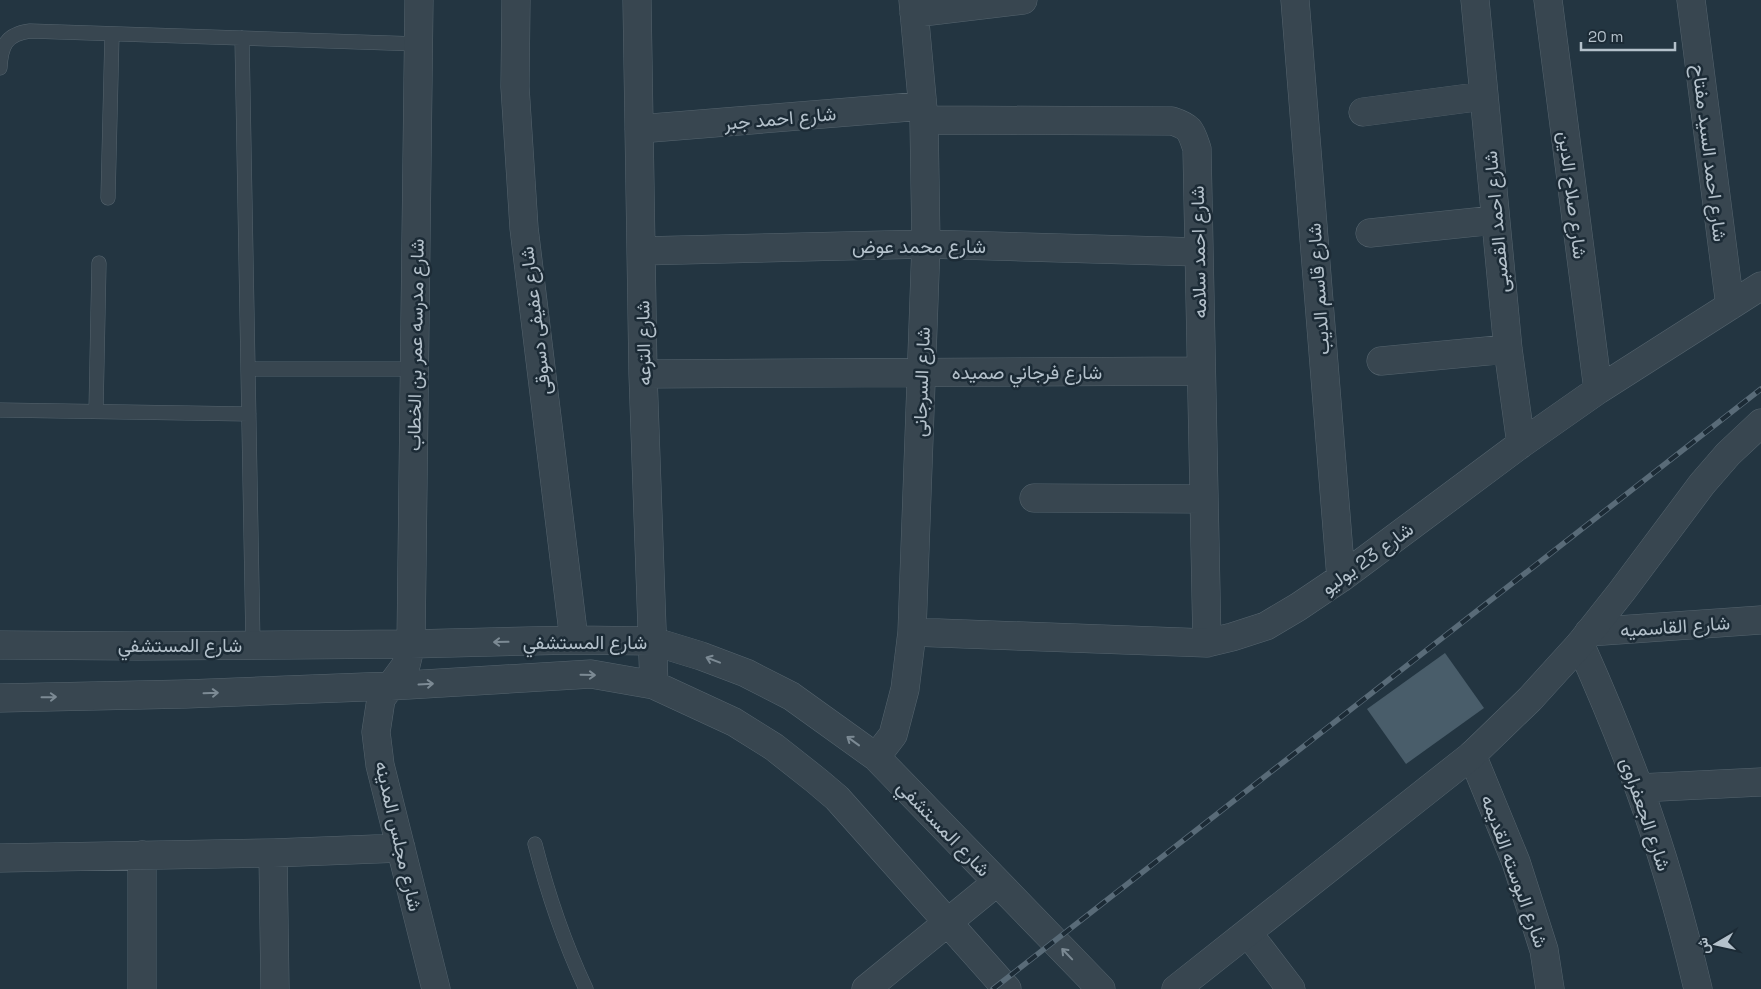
<svg xmlns="http://www.w3.org/2000/svg" width="1761" height="989" font-family="'Space Grotesk',Vazirmatn,sans-serif">
<style>
.building{fill:#495d6a}
.lines{fill:none;stroke-linecap:round;stroke-linejoin:round}
.service-casing{stroke:#55646e;stroke-width:15}
.minor-casing{stroke:#55646e;stroke-width:29}
.tertiary-casing{stroke:#55646e;stroke-width:29}
.service{stroke:#384650;stroke-width:14}
.minor{stroke:#384650;stroke-width:28}
.tertiary{stroke:#384650;stroke-width:28}
.rail-casing{stroke:#596b78;stroke-width:5.5}
.rail{stroke:#1c2b36;stroke-width:4;stroke-dasharray:11;stroke-linecap:butt}
.oneway{stroke:#7c8a94}
.labels{text-anchor:middle;stroke-width:5;stroke-linejoin:round;paint-order:stroke}
.street-label{font-size:19px;fill:#b4c1cb;stroke:#1c2b36}
</style>
<rect width="100%" height="100%" fill="#233541"/>
<path class="building" d="M 1445,653 L 1484,708 L 1406,764 L 1367,709 Z"/>
<g class="lines">
<g class="service-casing">
<path id="service" d="M 242,38 L 253,645
M 0,68 C 1,46 6,34 30,31 L 419,44
M 108,198 L 112,34
M 248,369 L 415,369
M 0,410 L 249,414
M 96,411 L 99,263
M 535,844 C 548,895 564,942 586,989"/>
</g>
<g class="minor-casing">
<path id="minor" d="M 419,0 L 411,644 L 406,665 L 381,699 L 376,732 L 380,765 L 436,989
M 516,0 L 515,87 L 524,228 L 574,640
M 637,0 L 643,374 L 654,685
M 1295,0 L 1341,578
M 1475,0 L 1508,349 L 1521,444
M 1548,0 L 1598,390
M 1691,0 L 1730,306
M 914,13 L 1023,0
M 1363,112 L 1484,96
M 924,120 L 1172,121 C 1191,127 1191,131 1197,149 L 1207,643
M 639,129 L 922,106
M 1370,233 L 1495,220
M 641,251 L 926,244 L 1198,252
M 1381,361 L 1508,349
M 643,374 L 1201,371
M 1034,498 L 1204,499
M 912,632 L 1207,643 L 1232,637 L 1266,626 L 1298,607 L 1341,578 L 1521,444 L 1598,390 L 1761,286
M 1589,632 L 1761,620
M 1580,644 C 1601,691 1621,739 1639,788 C 1663,854 1682,921 1698,989
M 0,645 L 138,646 L 411,644 L 574,640 L 652,641 L 701,656 L 746,673 L 791,696 L 876,757 L 1101,989
M 0,698 L 186,694 L 391,686 L 591,674 L 654,685 L 734,722 L 774,747 L 817,781 L 837,798 L 1007,989
M 1472,755 L 1516,862 L 1544,950 L 1550,989
M 876,757 L 893,735 L 905,689 L 912,632 L 926,244 L 924,120 L 913,0
M 1639,788 L 1761,782
M 273,853 L 275,989
M 142,855 L 142,989
M 0,858 L 273,853 L 401,848
M 1248,933 L 1291,989
M 866,989 L 997,882"/>
</g>
<g class="tertiary-casing">
<path id="tertiary" d="M 1176,989 L 1472,755 L 1530,699 L 1580,644 L 1622,591 L 1702,484 L 1728,454 L 1761,423"/>
</g>
<use href="#service" class="service"/>
<use href="#minor" class="minor"/>
<use href="#tertiary" class="tertiary"/>
<g class="rail-casing">
<path id="rail" d="M 993,989 L 1761,389"/>
</g>
<use href="#rail" class="rail"/>
</g>
<defs><path id="oneway-shaft" d="M-6 0H5M1.5-3L5.5 0L1.5 3" fill="none" stroke-width="1.6" stroke-linecap="round" stroke-linejoin="round" transform="scale(1.25)"/></defs>
<g class="oneway">
<use href="#oneway-shaft" transform="translate(501 642) rotate(179)"/>
<use href="#oneway-shaft" transform="translate(713 660) rotate(-159)"/>
<use href="#oneway-shaft" transform="translate(588 675) rotate(1)"/>
<use href="#oneway-shaft" transform="translate(426 684) rotate(-3)"/>
<use href="#oneway-shaft" transform="translate(211 693) rotate(-2)"/>
<use href="#oneway-shaft" transform="translate(49 697) rotate(-1)"/>
<use href="#oneway-shaft" transform="translate(853 741) rotate(-144)"/>
<use href="#oneway-shaft" transform="translate(1067 954) rotate(-134)"/>
</g>
<g class="labels">
<g class="street-label">
<text transform="translate(780 118) rotate(-5)" y="7">شارع احمد جبر</text>
<text transform="translate(1710 153) rotate(83)" y="7">شارع احمد السيد مفتاح</text>
<text transform="translate(1573 195) rotate(83)" y="7">شارع صلاح الدين</text>
<text transform="translate(1496 222) rotate(-95)" y="7">شارع احمد القصبى</text>
<text x="919" y="253">شارع محمد عوض</text>
<text transform="translate(1198 252) rotate(-91)" y="7">شارع احمد سلامه</text>
<text transform="translate(1318 289) rotate(-94)" y="7">شارع قاسم الديب</text>
<text transform="translate(535 321) rotate(-97)" y="7">شارع عفيفى دسوقى</text>
<text transform="translate(643 343) rotate(-91)" y="7">شارع الترعه</text>
<text transform="translate(415 345) rotate(-89)" y="7">شارع مدرسه عمر بن الخطاب</text>
<text x="1027" y="379">شارع فرجاني صميده</text>
<text transform="translate(921 382) rotate(-88)" y="7">شارع السرجانى</text>
<text transform="translate(1367 558) rotate(-36)" y="7">شارع 23 يوليو</text>
<text transform="translate(1675 626) rotate(-4)" y="7">شارع القاسميه</text>
<text x="585" y="649">شارع المستشفي</text>
<text x="180" y="652">شارع المستشفي</text>
<text transform="translate(1646 814) rotate(71)" y="7">شارع الجعفراوى</text>
<text transform="translate(944 828) rotate(46)" y="7">شارع المستشفي</text>
<text transform="translate(399 836) rotate(77)" y="7">شارع مجلس المدينه</text>
<text transform="translate(1515 871) rotate(70)" y="7">شارع البوسته القديمه</text>
</g>
</g>
<g transform="translate(1716 944) rotate(261)" stroke="#1c2b36" stroke-width="4" paint-order="stroke">
<path d="M0-4L9 19L0 12L-9 19Z" fill="#b4c1cb"/>
<text y="-8" font-size="14" font-weight="bold" text-anchor="middle" fill="#b4c1cb">ش</text>
</g>
<path d="M1581 42v8h94v-8" fill="none" stroke="#b4c1cb" stroke-width="2.5"/>
<text x="1588" y="42" font-size="15" fill="#b4c1cb" stroke="#1c2b36" stroke-width="4" paint-order="stroke">20 m</text>
</svg>
